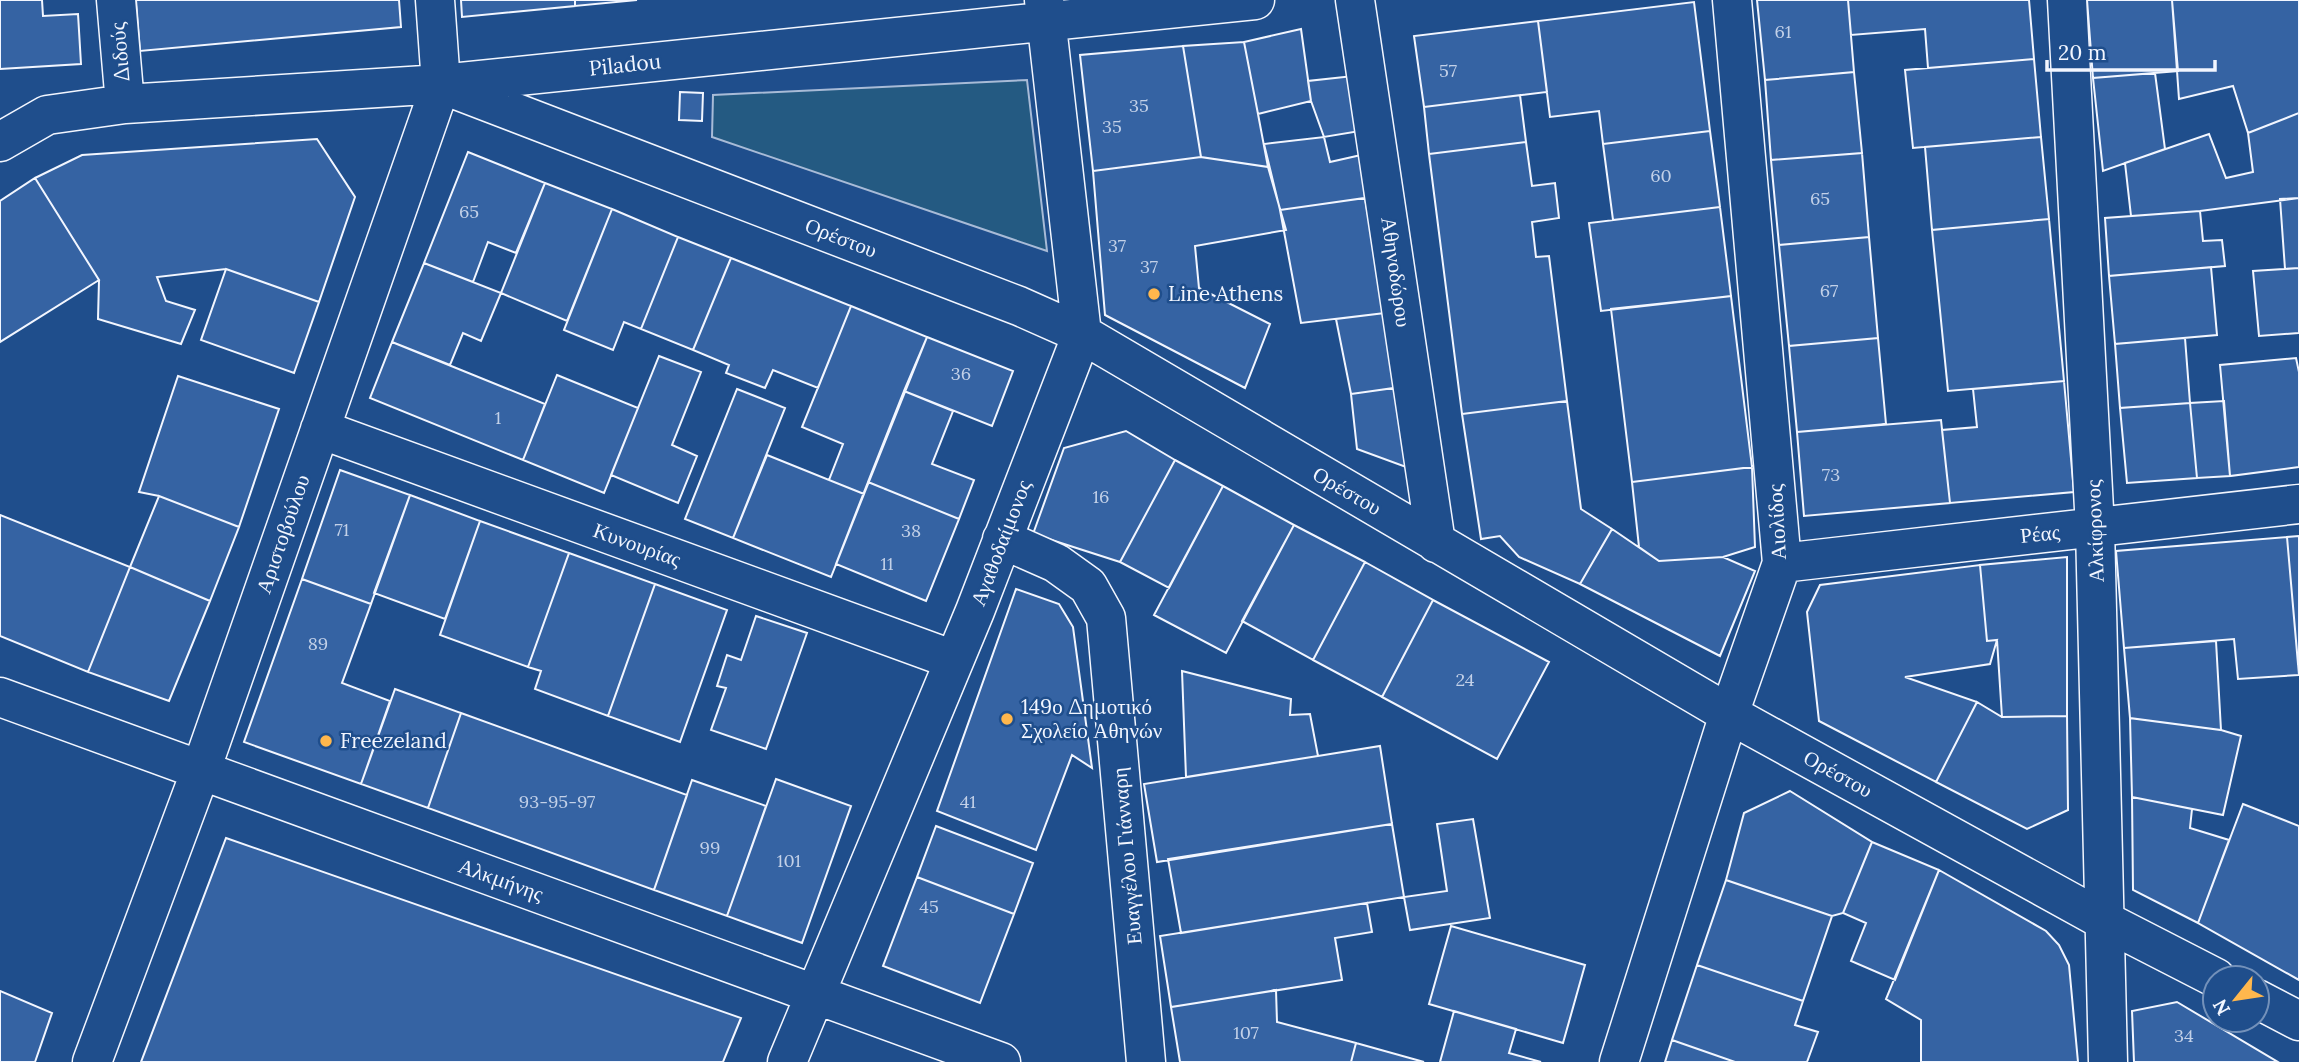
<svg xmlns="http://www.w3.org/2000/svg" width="2299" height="1062" font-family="Lora,serif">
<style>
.green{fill:#245a82;stroke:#a8bbd7;stroke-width:2}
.building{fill:#3563a3;stroke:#f2f6ff;stroke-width:2}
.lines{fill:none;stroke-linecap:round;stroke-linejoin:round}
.street-casing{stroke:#f2f6ff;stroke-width:41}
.street{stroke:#1f4e8c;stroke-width:38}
.poi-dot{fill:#ffb74d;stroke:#1f4e8c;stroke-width:2.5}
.labels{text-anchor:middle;stroke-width:5;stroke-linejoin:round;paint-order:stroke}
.number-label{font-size:18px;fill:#c3d1e8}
.street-label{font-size:21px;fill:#f2f6ff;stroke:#1f4e8c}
.poi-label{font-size:21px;fill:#f2f6ff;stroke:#1f4e8c;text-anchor:start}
</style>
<rect width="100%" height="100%" fill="#1f4e8c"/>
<path class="green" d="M 1027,80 L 1047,251 L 712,137 L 713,95 Z"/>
<path class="building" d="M 0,0 L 42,0 L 43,16 L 78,14 L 81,64 L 0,69 Z
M 136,0 L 399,0 L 401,27 L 140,51 Z
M 461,0 L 575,0 L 575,6 L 462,17 Z
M 575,0 L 637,0 L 575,6 Z
M 1757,0 L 1848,0 L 1854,72 L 1765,80 Z
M 1848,0 L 2029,0 L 2034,59 L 1928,68 L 1925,29 L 1851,35 Z
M 2087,0 L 2172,0 L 2178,71 L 2093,78 Z
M 2172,0 L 2299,0 L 2299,113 L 2248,133 L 2233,86 L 2179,99 Z
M 1694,2 L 1710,131 L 1603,144 L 1599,111 L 1550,117 L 1538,21 Z
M 1538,21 L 1547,92 L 1424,107 L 1414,36 Z
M 1301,29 L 1311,101 L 1258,114 L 1244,42 Z
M 1244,42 L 1258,114 L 1268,167 L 1201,157 L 1183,46 Z
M 1183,46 L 1201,157 L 1093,171 L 1080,55 Z
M 2034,59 L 2041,137 L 1913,148 L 1905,70 Z
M 1854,72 L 1862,153 L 1771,160 L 1765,80 Z
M 2155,73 L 2165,149 L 2103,171 L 2093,78 Z
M 1353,76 L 1360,131 L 1324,137 L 1311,101 L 1308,81 Z
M 680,92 L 703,93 L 702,121 L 679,120 Z
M 1520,95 L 1526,142 L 1429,154 L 1424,107 Z
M 2299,113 L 2299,198 L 2200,211 L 2131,216 L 2125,163 L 2209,134 L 2226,178 L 2253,172 L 2248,133 Z
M 1710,131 L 1720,207 L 1613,220 L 1603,144 Z
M 1324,137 L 1330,162 L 1361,155 L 1365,198 L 1280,210 L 1264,144 Z
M 2041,137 L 2049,219 L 1932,230 L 1925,147 Z
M 317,139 L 355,197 L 319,302 L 226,269 L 157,277 L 166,301 L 195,310 L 181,344 L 98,319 L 99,280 L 35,178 L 82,155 Z
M 1526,142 L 1532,186 L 1555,183 L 1559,218 L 1532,222 L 1536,257 L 1549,256 L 1567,401 L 1462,414 L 1429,154 Z
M 468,152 L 545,183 L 516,253 L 488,242 L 473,282 L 424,263 Z
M 1862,153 L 1869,237 L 1779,245 L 1771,160 Z
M 1201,157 L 1268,167 L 1286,230 L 1195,246 L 1199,288 L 1270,324 L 1245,388 L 1105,315 L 1093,171 Z
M 35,178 L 99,280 L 0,342 L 0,201 Z
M 545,183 L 612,209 L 567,321 L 501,293 Z
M 1365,198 L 1385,313 L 1301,323 L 1280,210 Z
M 2299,198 L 2299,268 L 2285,269 L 2280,199 Z
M 1720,207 L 1731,296 L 1601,311 L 1589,223 Z
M 612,209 L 678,237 L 641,329 L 624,322 L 613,350 L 564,330 Z
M 2200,211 L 2203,241 L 2222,240 L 2225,266 L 2109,276 L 2105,218 Z
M 2049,219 L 2064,381 L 1948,391 L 1932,230 Z
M 678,237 L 731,258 L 693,350 L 641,329 Z
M 1869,237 L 1878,338 L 1789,346 L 1779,245 Z
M 731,258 L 851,306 L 818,388 L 773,370 L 765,388 L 726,373 L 729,365 L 693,350 Z
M 424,263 L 501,293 L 481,341 L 463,333 L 450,365 L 392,342 Z
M 2211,267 L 2217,335 L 2115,344 L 2109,276 Z
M 2299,268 L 2299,333 L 2259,336 L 2253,271 Z
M 226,269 L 319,302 L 294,373 L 201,340 Z
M 1731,296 L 1752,467 L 1632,482 L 1611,309 Z
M 851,306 L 927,337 L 864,494 L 829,480 L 843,444 L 802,427 Z
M 1385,313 L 1394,388 L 1351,394 L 1336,319 Z
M 927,337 L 1013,371 L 992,426 L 904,391 Z
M 1878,338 L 1886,424 L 1797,432 L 1789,346 Z
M 2185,338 L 2190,403 L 2120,408 L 2115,344 Z
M 392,342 L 545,404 L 523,460 L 370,398 Z
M 659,356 L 701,372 L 672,445 L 697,456 L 678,503 L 611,475 Z
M 2296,358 L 2299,372 L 2299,467 L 2230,476 L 2220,365 Z
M 557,375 L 638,408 L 604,493 L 523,460 Z
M 178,376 L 279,409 L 239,527 L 159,496 L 139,492 Z
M 2064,381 L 2074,492 L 1950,503 L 1942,430 L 1977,427 L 1973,389 Z
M 1394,388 L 1406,467 L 1357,449 L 1351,394 Z
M 737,389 L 785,408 L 733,538 L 685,519 Z
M 904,391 L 953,411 L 932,464 L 974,480 L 959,519 L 868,482 Z
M 1567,401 L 1581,509 L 1612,529 L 1580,584 L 1519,557 L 1500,536 L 1481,539 L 1462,414 Z
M 2224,401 L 2230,476 L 2197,478 L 2190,403 Z
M 2190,403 L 2197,478 L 2127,483 L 2120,408 Z
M 1941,420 L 1950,503 L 1804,516 L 1797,432 Z
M 1126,431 L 1175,460 L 1120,562 L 1033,534 L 1064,448 Z
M 767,455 L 864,494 L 831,577 L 733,538 Z
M 1175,460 L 1223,486 L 1169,588 L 1120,562 Z
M 1752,467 L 1755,547 L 1723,557 L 1659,561 L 1639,547 L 1632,482 Z
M 340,470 L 410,495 L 371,604 L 302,579 Z
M 868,482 L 959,519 L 926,601 L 836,564 Z
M 1223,486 L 1294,525 L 1226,653 L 1154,615 Z
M 410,495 L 480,521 L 445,619 L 374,593 Z
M 159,496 L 239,527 L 210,601 L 130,567 Z
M 0,515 L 130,567 L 88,672 L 0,636 Z
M 480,521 L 569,553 L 528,667 L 440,635 Z
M 1294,525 L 1365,562 L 1313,660 L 1242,621 Z
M 1612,529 L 1659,561 L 1723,557 L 1755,571 L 1720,656 L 1580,584 Z
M 2299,536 L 2299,664 L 2298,664 L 2287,537 Z
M 2287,537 L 2299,675 L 2238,679 L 2234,639 L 2124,648 L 2116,551 Z
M 569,553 L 655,584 L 608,716 L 535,689 L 541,671 L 528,667 Z
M 2067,557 L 2067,716 L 2002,717 L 1997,640 L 1987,641 L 1980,565 Z
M 1365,562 L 1433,600 L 1382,697 L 1313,660 Z
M 1980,565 L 1987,641 L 1997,640 L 1990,664 L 1905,677 L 1977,702 L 1936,782 L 1819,721 L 1807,612 L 1820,585 Z
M 130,567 L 210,601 L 169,701 L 88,672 Z
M 302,579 L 371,604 L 342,683 L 390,701 L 361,784 L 244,742 Z
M 655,584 L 727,610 L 680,742 L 608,716 Z
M 1016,589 L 1059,604 L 1073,627 L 1092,768 L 1072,755 L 1036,850 L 937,811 Z
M 1433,600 L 1549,662 L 1497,759 L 1382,697 Z
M 756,616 L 807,633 L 766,749 L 711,730 L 726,688 L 717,686 L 727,655 L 741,660 Z
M 2216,641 L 2221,730 L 2130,718 L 2124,648 Z
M 1182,671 L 1291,699 L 1290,715 L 1310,714 L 1318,756 L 1186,777 Z
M 395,689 L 461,713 L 428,808 L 361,784 Z
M 1977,702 L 2002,717 L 2067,716 L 2068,810 L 2027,829 L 1936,782 Z
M 461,713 L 687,795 L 654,890 L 428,808 Z
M 2130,718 L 2221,730 L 2241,736 L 2223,815 L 2132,797 Z
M 1380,746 L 1392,824 L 1157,862 L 1144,784 Z
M 776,779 L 851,806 L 802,943 L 727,916 Z
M 692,780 L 766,806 L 727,916 L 654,890 Z
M 1790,791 L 1872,842 L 1843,913 L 1832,916 L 1726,880 L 1744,813 Z
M 2132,797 L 2192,809 L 2190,828 L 2229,840 L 2198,923 L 2133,890 Z
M 2243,804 L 2299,826 L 2299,980 L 2198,923 Z
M 1473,819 L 1490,918 L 1410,930 L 1404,897 L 1447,891 L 1437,824 Z
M 1392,824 L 1404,897 L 1181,933 L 1168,859 Z
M 936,826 L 1033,863 L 1014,914 L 917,877 Z
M 226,838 L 741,1018 L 723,1062 L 141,1062 Z
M 1872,842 L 1939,870 L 1895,980 L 1851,961 L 1866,923 L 1843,913 Z
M 1939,870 L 2046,931 L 2059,945 L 2069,965 L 2078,1062 L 1921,1062 L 1921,1020 L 1886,999 Z
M 917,877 L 1014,914 L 980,1003 L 883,966 Z
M 1726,880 L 1832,916 L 1803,1001 L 1697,965 Z
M 1367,903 L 1372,932 L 1335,938 L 1342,980 L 1171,1007 L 1160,936 Z
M 1451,926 L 1585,965 L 1563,1043 L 1429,1004 Z
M 1697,965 L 1803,1001 L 1795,1025 L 1818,1032 L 1807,1062 L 1735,1062 L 1672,1040 Z
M 1276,990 L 1277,1022 L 1356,1043 L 1351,1062 L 1180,1062 L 1171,1007 Z
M 0,991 L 52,1013 L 35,1062 L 0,1062 Z
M 2177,1002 L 2278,1062 L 2134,1062 L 2132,1011 Z
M 1454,1011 L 1516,1029 L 1509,1053 L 1541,1062 L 1440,1062 Z
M 1672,1040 L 1735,1062 L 1665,1062 Z
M 1356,1043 L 1424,1062 L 1351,1062 Z"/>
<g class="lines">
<g class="street-casing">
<path id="street" d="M 116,0 L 125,104
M 1355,0 L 1436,543
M 2067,0 L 2095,528 L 2108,1062
M 441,84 L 1019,306 L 1082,334 L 1729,714 L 2105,921 L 2216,978
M 0,142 L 47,115 L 125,104 L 441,84 L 1255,0
M 320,429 L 954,660
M 1002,539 L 1056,563 L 1088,586 L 1106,618 L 1146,1062
M 1782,563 L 2299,504
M 0,697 L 1001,1062
M 2257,999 L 2299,1021
M 92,1062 L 201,770 L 441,84 L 435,0
M 787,1062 L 975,611 L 1082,334 L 1044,0
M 1619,1062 L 1729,714 L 1782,563 L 1732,0"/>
</g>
<use href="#street" class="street"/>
</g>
<g class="poi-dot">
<circle cx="1154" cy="294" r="7"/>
<circle cx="1007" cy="719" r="7"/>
<circle cx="326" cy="741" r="7"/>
</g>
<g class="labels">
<g class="number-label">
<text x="1783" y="38">61</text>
<text x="1448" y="77">57</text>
<text x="1139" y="112">35</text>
<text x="1112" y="133">35</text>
<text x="1661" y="182">60</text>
<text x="1820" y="205">65</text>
<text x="469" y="218">65</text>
<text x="1117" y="252">37</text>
<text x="1149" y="273">37</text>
<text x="1829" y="297">67</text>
<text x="961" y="380">36</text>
<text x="498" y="424">1</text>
<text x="1831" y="481">73</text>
<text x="1101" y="503">16</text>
<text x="342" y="536">71</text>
<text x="911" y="537">38</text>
<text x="887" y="570">11</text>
<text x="318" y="650">89</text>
<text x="1465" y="686">24</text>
<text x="557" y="808">93-95-97</text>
<text x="968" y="808">41</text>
<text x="710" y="854">99</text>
<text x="789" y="867">101</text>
<text x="929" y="913">45</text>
<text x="1246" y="1039">107</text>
<text x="2184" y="1042">34</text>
</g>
<g class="street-label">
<text transform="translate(120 52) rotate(-95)" y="7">Διδούς</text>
<text transform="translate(625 65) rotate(-6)" y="7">Piladou</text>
<text transform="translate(841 238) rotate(21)" y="7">Ορέστου</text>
<text transform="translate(1396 272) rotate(82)" y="7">Αθηνοδώρου</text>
<text transform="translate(1347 491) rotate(30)" y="7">Ορέστου</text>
<text transform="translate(1777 522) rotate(-93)" y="7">Αιολίδος</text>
<text transform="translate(2095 531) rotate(-92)" y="7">Αλκίφρονος</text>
<text transform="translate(283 534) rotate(-71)" y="7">Αριστοβούλου</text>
<text transform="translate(2040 534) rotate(-6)" y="7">Ρέας</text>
<text transform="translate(1001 543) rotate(-69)" y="7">Αγαθοδαίμονος</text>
<text transform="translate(637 545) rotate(20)" y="7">Κυνουρίας</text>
<text transform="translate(1838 774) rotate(29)" y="7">Ορέστου</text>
<text transform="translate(1127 856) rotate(-95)" y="7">Ευαγγέλου Γιάνναρη</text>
<text transform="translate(501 880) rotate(20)" y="7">Αλκμήνης</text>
</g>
<g class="poi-label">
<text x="1168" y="301">Line Athens</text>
<text x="1021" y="714">149ο Δημοτικό<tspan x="1021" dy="24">Σχολείο Αθηνών</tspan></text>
<text x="340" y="748">Freezeland</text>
</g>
</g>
<g transform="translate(2236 999) rotate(240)"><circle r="33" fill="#1f4e8c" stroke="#7391ba" stroke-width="2"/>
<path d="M0-5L12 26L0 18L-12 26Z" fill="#ffb74d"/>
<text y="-10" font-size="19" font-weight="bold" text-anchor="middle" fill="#f2f6ff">N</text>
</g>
<path d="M2047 60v10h168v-10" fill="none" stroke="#f2f6ff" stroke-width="3.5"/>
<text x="2058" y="60" font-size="21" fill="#f2f6ff" stroke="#1f4e8c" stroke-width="5" paint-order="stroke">20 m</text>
</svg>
